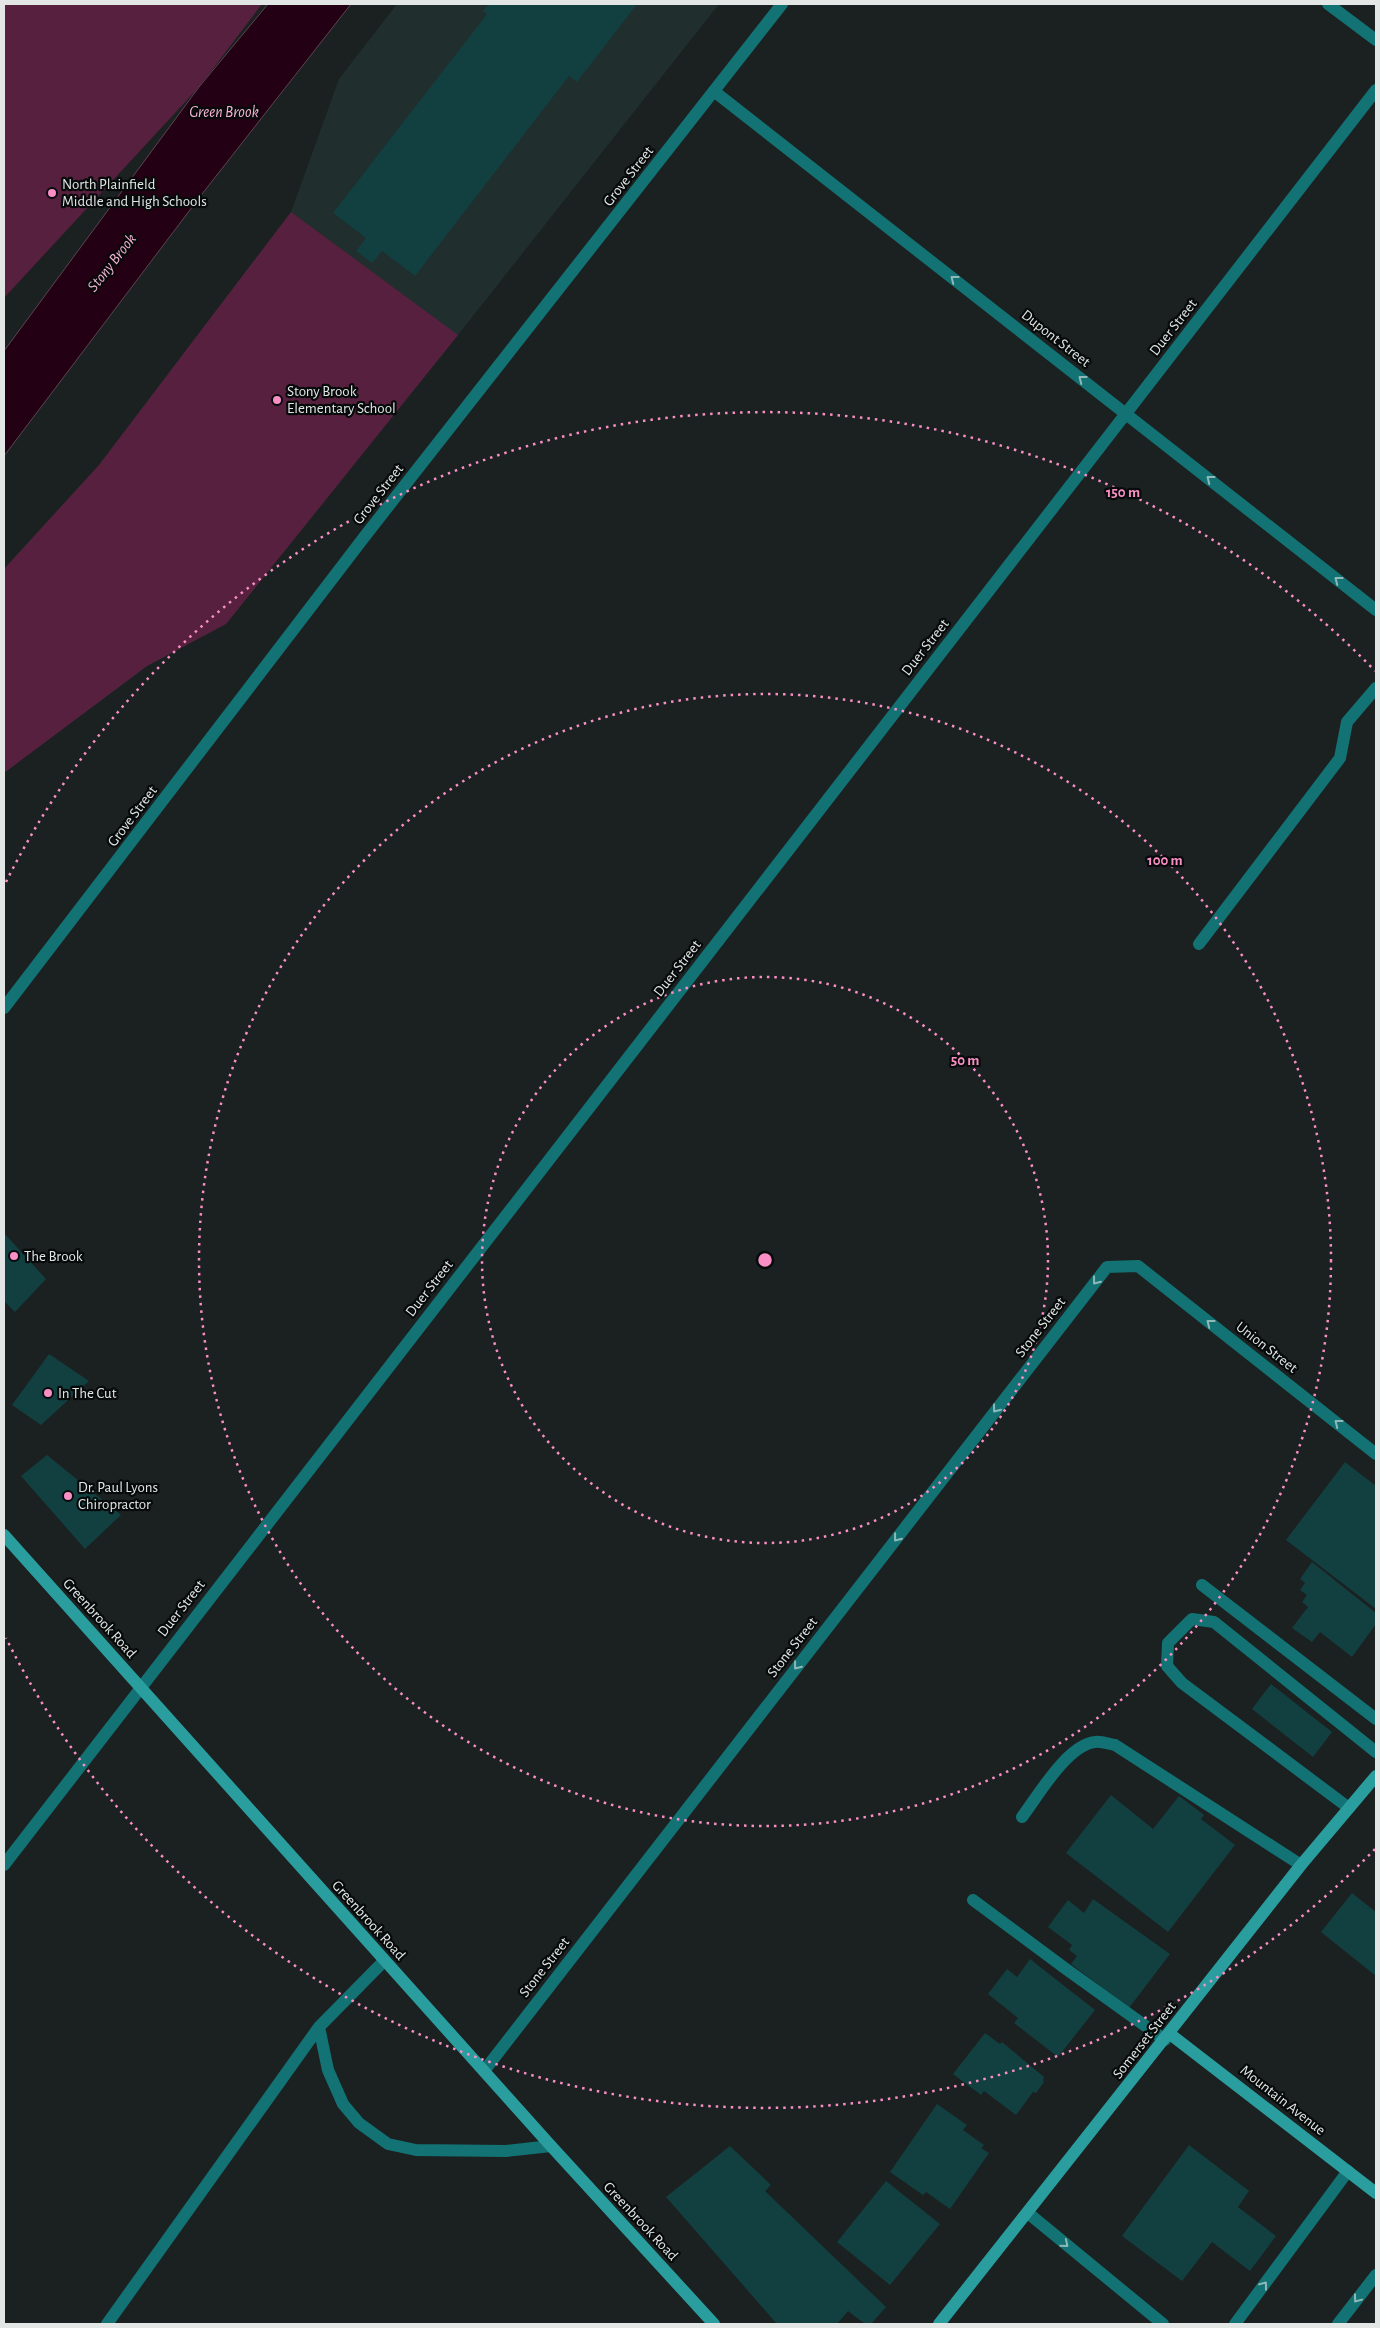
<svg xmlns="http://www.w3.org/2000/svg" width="1380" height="2328" font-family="'Alegreya Sans',sans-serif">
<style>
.built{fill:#202e2e}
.green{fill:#57203e}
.water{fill:#230013;stroke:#5c4552}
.building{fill:#123f40}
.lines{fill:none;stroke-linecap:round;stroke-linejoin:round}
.lane{stroke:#127274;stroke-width:12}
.street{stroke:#127274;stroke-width:12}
.secondary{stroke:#2a9e9f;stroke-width:12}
.oneway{stroke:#8fb8b8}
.ring{fill:none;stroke:#fa8fc6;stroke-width:2.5;stroke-dasharray:2.5 5}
.poi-dot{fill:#fa8fc6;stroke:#070a0a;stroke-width:2}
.labels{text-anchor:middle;stroke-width:4.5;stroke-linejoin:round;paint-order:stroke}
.street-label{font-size:15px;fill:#e2e7e6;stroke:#070a0a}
.poi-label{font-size:15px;fill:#e2e7e6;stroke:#070a0a;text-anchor:start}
.water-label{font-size:16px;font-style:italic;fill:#f7b2d3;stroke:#070a0a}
.centre{fill:#fa8fc6;stroke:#070a0a;stroke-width:2.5}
.ring-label{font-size:15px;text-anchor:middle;font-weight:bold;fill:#fa8fc6;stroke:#070a0a;stroke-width:4.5;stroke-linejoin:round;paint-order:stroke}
</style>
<rect width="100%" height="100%" fill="#1b2121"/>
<path class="built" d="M 397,4 L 719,4 L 458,335 L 226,624 L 147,666 L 4,773 L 4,569 L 99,465 L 291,212 L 339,79 Z"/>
<path class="green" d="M 4,4 L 262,4 L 199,87 L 4,298 Z
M 291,212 L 458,335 L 226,624 L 147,666 L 4,773 L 4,569 L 99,465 Z"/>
<path class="water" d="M 268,4 L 351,4 L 202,194 L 4,456 L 4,351 L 199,87 Z"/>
<path class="building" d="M 489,4 L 637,4 L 577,82 L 569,76 L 415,276 L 382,251 L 372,263 L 356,251 L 366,238 L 333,213 L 487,14 L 483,11 Z
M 4,1233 L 46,1279 L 15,1312 L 4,1301 Z
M 49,1354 L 89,1381 L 41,1425 L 12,1405 Z
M 47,1455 L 121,1515 L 85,1549 L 21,1476 Z
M 1345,1462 L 1376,1486 L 1376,1609 L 1286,1540 Z
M 1312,1562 L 1376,1613 L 1376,1624 L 1352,1657 L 1320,1632 L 1312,1642 L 1292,1628 L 1308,1607 L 1302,1602 L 1307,1595 L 1300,1590 L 1305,1583 L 1300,1579 Z
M 1271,1684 L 1332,1732 L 1313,1757 L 1252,1709 Z
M 1111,1795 L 1153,1829 L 1179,1796 L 1204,1815 L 1201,1819 L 1235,1845 L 1168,1932 L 1066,1853 Z
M 1352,1893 L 1376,1912 L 1376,1976 L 1321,1932 Z
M 1093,1899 L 1170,1954 L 1129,2008 L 1071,1964 L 1077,1956 L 1069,1950 L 1072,1945 L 1048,1927 L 1068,1900 L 1084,1913 Z
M 1030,1959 L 1095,2010 L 1058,2057 L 1014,2023 L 1018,2018 L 988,1994 L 1007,1969 L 1017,1977 Z
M 985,2033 L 1000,2044 L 1002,2042 L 1044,2077 L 1043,2080 L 1044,2082 L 1036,2093 L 1033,2092 L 1016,2115 L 984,2091 L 981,2095 L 953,2074 Z
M 937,2104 L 967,2125 L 963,2130 L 984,2145 L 981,2148 L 989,2153 L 950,2209 L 926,2192 L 923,2195 L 890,2172 Z
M 1189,2145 L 1249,2191 L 1238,2207 L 1276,2236 L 1250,2271 L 1212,2242 L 1182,2281 L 1122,2236 Z
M 730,2146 L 771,2185 L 765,2191 L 886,2307 L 871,2324 L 865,2324 L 848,2311 L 837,2324 L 777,2324 L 666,2197 Z
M 886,2181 L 940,2224 L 890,2285 L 837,2242 Z"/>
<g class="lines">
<path class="lane" d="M 1199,944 L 1340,758 L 1347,722 L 1376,688
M 1202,1585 L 1376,1719
M 1349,1808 L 1182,1683 L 1167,1666 L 1168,1643 L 1192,1619 L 1214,1622 L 1376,1752
M 1022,1817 C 1038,1796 1067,1745 1095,1742 C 1101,1741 1109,1744 1115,1745 L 1301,1865
M 973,1900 L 1066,1969 L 1165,2040
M 319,2027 L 328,2070 L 343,2104 L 359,2123 L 388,2144 L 416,2150 L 506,2151 L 551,2146
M 1028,2213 L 1163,2324
M 107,2324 L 319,2027 L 384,1961
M 1235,2324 L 1348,2171
M 1338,2324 L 1376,2275"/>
<path class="street" d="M 1328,4 L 1376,40
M 715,92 L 1376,610
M 4,1008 L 365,536 L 782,4
M 4,1865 L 1376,90
M 484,2071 L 1107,1267 L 1138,1266 L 1376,1454"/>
<path class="secondary" d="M 4,1535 L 551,2146 L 714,2324
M 1170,2034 L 1376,2193
M 939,2324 L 1301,1865 L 1376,1776"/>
</g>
<defs><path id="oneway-chevron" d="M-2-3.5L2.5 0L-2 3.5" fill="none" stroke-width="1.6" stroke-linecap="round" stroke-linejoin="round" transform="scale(1.25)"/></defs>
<g class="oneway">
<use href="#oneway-chevron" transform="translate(954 279) rotate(-142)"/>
<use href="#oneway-chevron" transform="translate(1082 379) rotate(-142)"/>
<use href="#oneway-chevron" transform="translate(1210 479) rotate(-142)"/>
<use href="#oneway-chevron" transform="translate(1338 580) rotate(-142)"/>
<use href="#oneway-chevron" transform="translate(1096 1281) rotate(128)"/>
<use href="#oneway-chevron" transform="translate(1210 1323) rotate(-142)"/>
<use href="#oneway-chevron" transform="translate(996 1409) rotate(128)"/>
<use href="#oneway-chevron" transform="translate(1338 1423) rotate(-142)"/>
<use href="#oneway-chevron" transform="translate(897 1538) rotate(128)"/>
<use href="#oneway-chevron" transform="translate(797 1666) rotate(128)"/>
<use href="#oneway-chevron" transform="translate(1065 2244) rotate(40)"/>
<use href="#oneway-chevron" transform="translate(1264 2285) rotate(-53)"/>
<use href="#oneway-chevron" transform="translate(1357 2299) rotate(127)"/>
</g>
<g class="ring">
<circle cx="765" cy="1260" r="283"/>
<circle cx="765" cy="1260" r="566"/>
<path d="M1375 1849A848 848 0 0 1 6 1638M6 882A848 848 0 0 1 1375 671"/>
</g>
<g class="poi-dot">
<circle cx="52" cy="193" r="5"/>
<circle cx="277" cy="400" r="5"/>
<circle cx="14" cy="1256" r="5"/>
<circle cx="48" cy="1393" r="5"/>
<circle cx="68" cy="1496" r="5"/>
</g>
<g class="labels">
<g class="street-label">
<text transform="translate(628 176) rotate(-52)" y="5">Grove Street</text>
<text transform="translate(1173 327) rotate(-52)" y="5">Duer Street</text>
<text transform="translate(1056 338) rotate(38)" y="5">Dupont Street</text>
<text transform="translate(378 494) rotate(-52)" y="5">Grove Street</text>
<text transform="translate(925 647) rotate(-52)" y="5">Duer Street</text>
<text transform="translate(132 816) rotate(-53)" y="5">Grove Street</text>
<text transform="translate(677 968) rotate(-52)" y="5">Duer Street</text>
<text transform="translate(429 1288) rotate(-52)" y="5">Duer Street</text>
<text transform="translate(1040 1327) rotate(-52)" y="5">Stone Street</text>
<text transform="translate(1267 1347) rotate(38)" y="5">Union Street</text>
<text transform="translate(181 1608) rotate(-52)" y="5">Duer Street</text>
<text transform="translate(100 1618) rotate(48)" y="5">Greenbrook Road</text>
<text transform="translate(792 1647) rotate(-52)" y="5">Stone Street</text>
<text transform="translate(369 1920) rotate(48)" y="5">Greenbrook Road</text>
<text transform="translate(544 1967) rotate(-52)" y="5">Stone Street</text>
<text transform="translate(1144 2040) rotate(-52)" y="5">Somerset Street</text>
<text transform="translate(1283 2100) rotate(38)" y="5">Mountain Avenue</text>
<text transform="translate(641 2221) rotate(47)" y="5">Greenbrook Road</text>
</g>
<g class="poi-label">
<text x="62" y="189">North Plainfield<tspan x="62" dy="17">Middle and High Schools</tspan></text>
<text x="287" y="396">Stony Brook<tspan x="287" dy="17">Elementary School</tspan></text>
<text x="24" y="1261">The Brook</text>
<text x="58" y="1398">In The Cut</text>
<text x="78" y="1492">Dr. Paul Lyons<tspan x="78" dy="17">Chiropractor</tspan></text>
</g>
<g class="water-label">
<text x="224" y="117">Green Brook</text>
<text transform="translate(111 262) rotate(-52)" y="6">Stony Brook</text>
</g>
</g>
<circle cx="765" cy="1260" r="8" class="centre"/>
<g class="ring-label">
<text x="1123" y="497">150 m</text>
<text x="1165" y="865">100 m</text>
<text x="965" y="1065">50 m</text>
</g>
<rect width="1380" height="2328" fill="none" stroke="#e2e7e6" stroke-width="10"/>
</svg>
